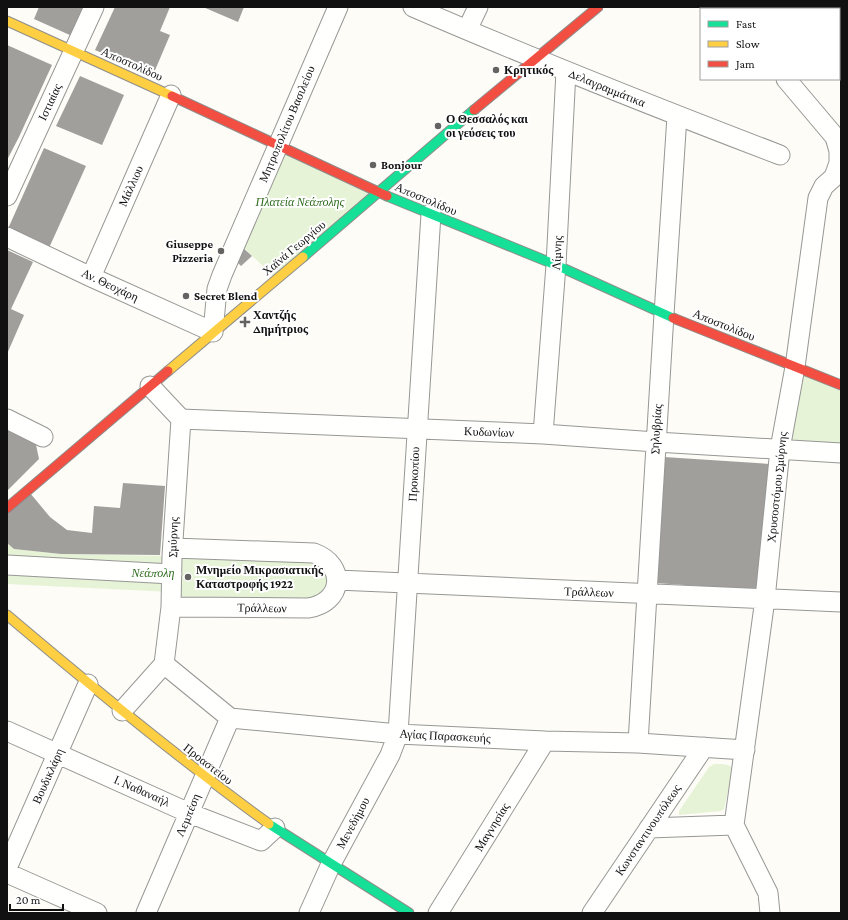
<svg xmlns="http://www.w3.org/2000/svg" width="848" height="920" font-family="'Crimson Pro',serif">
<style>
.green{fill:#e7f3d7}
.building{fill:#a19f9c}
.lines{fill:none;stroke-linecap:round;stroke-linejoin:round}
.street-casing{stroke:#979795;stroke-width:21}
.fast-casing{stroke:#8e8d8b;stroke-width:11}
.slow-casing{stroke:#8e8d8b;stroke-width:11}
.jam-casing{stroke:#8e8d8b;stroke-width:11}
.street{stroke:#fffffe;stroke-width:19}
.fast{stroke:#16e098;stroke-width:9}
.slow{stroke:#ffcf43;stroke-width:9}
.jam{stroke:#f24e42;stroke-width:9}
.poi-dot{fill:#646362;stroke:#fff;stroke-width:1.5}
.labels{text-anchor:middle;stroke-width:4;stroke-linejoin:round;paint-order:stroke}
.street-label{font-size:12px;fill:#111;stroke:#fff}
.poi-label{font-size:12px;font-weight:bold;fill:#111;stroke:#fff;text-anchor:start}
.park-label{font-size:12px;font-style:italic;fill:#2f6b1f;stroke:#fff}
</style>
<rect width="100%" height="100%" fill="#fdfcf7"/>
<path class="green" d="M 278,144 L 378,192 L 276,279 L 237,241 Z
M 795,367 L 841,385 L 841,453 L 780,449 Z
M 7,543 L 14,549 L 61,554 L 172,556 L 329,562 L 325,603 L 171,607 L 171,592 L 7,584 Z
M 714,764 C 720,764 729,763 733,769 L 724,809 L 721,811 L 679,815 L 679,811 L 709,767 Z"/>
<path class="building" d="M 39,7 L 84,7 L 72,36 L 34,19 Z
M 115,7 L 170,7 L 160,31 L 170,35 L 153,75 L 95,50 Z
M 203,7 L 244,7 L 238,22 Z
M 7,45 L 52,65 L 19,137 L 7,160 Z
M 80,76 L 124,95 L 102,145 L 56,126 Z
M 44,148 L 86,166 L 49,248 L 7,231 Z
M 242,247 L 252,256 L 241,266 L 234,259 Z
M 7,250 L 33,262 L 11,309 L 24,315 L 7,354 Z
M 7,426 L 35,440 L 39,459 L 7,491 Z
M 664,457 L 771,464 L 760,590 L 655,583 Z
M 123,483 L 165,486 L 160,555 L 61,554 L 14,549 L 7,543 L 7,512 L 30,493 L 50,517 L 67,530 L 92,533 L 94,506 L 120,508 Z"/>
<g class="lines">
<g class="street-casing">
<path id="street" d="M 413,7 C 534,59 657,108 780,155
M 729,7 L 731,9
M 797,9 L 799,7
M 839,26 L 841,24
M 467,30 L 478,7
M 7,196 L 94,7
M 7,237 L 91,277 L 213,332 L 217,289 L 222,275 L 338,7
M 91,277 L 171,95
M 150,386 L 181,419 L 543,434 L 656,442 L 841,453
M 7,419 L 43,437
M 543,434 L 556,265 L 566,71
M 7,565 L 172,574
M 337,580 L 841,602
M 171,607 L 308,608 C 343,603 347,565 314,553 L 173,548
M 164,664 L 230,718 L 398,734 L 545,741 L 638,743 L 745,750
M 122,711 L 164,664 L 171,607 L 172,556 L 181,419
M 7,731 L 189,813 L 261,841 L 275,828
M 638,743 L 664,314 L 677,116
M 649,828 L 734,825
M 7,868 L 88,684
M 7,873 L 97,913
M 146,913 L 230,718
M 309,913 L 331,864 L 390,755 L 398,734 L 431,214
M 438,913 L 545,741
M 592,913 L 704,747
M 770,913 L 768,893 L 734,825 L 765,599 L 780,449 L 795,367 L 818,198 L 824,186 L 834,177 L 839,163 L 839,151 L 835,137 L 786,79"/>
</g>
<g class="fast-casing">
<path id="fast" d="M 387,196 L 556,265 L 673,318
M 303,257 L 474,110
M 269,824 L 409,913"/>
</g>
<g class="slow-casing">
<path id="slow" d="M 7,21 L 172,96
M 168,371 L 303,257
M 7,615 C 92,687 178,758 269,824"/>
</g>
<g class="jam-casing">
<path id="jam" d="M 172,96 L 387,196
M 474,110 L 598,7
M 673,318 L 841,385
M 7,508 L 168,371"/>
</g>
<use href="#street" class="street"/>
<use href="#fast" class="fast"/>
<use href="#slow" class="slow"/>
<use href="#jam" class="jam"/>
</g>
<g class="poi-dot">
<circle cx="496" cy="70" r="4"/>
<circle cx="438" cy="126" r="4"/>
<circle cx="373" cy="165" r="4"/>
<circle cx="221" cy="251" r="4"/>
<circle cx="186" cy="296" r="4"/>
<path d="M243 316h4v4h4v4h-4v4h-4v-4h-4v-4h4z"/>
<circle cx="188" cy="577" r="4"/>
</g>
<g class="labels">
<g class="street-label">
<text transform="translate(132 64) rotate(24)" y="4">Αποστολίδου</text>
<text transform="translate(607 88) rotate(22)" y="4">Δελαγραμμάτικα</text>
<text transform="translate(50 102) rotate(-65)" y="4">Ιστιαίας</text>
<text transform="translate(287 124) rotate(-67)" y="4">Μητροπολίτου Βασιλείου</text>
<text transform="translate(131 186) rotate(-66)" y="4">Μάλλιου</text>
<text transform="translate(426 199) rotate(23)" y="4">Αποστολίδου</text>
<text transform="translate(294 248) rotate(-40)" y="4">Χαϊνά Γεωργίου</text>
<text transform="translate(557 253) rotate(-87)" y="4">Λίμνης</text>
<text transform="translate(110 285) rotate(25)" y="4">Αν. Θεοχάρη</text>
<text transform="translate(724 325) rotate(22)" y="4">Αποστολίδου</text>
<text transform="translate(656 429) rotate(-86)" y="4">Σηλυβρίας</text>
<text transform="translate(489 432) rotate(2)" y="4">Κυδωνίων</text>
<text transform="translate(414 474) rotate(-87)" y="4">Προκοπίου</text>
<text transform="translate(777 487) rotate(-84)" y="4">Χρυσοστόμου Σμύρνης</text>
<text transform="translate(173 537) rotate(-87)" y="4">Σμύρνης</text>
<text transform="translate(589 592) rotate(2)" y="4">Τράλλεων</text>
<text transform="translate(262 608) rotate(1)" y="4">Τράλλεων</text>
<text transform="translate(445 736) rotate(3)" y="4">Αγίας Παρασκευής</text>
<text transform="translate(208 764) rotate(38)" y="4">Προαστείου</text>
<text transform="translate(48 776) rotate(-66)" y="4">Βουδικλάρη</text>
<text transform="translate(142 791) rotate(24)" y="4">Ι. Ναθαναήλ</text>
<text transform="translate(188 815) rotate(-67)" y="4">Λεμπέση</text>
<text transform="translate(353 823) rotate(-62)" y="4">Μενεδήμου</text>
<text transform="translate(492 827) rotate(-58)" y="4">Μαγνησίας</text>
<text transform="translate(648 830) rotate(-56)" y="4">Κωνσταντινουπόλεως</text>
</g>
<g class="poi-label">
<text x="504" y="74">Κρητικός</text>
<text x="446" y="123">Ο Θεσσαλός και<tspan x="446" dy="14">οι γεύσεις του</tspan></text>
<text x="381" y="169">Bonjour</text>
<text x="213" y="248" text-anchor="end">Giuseppe<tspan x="213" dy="14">Pizzeria</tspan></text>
<text x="194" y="300">Secret Blend</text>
<text x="253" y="319">Χαντζής<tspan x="253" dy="14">Δημήτριος</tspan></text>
<text x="196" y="574">Μνημείο Μικρασιατικής<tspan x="196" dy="14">Καταστροφής 1922</tspan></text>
</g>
<g class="park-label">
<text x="300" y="206">Πλατεία Νεάπολης</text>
<text x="153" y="577">Νεάπολη</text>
</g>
</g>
<rect width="848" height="920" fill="none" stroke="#111111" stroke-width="16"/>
<rect x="700" y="8" width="140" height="72" fill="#ffffff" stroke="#a0a0a0"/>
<rect x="708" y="21" width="20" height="6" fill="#16e098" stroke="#a0a0a0"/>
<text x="736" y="28" font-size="12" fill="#111111">Fast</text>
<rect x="708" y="41" width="20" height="6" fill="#ffcf43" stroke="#a0a0a0"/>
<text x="736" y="48" font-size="12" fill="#111111">Slow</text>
<rect x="708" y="61" width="20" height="6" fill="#f24e42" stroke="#a0a0a0"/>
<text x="736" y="68" font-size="12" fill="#111111">Jam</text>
<path d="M10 904v6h53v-6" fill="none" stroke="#111111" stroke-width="2"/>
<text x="16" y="904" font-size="12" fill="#111111" stroke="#ffffff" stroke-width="3" paint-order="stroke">20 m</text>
</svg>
